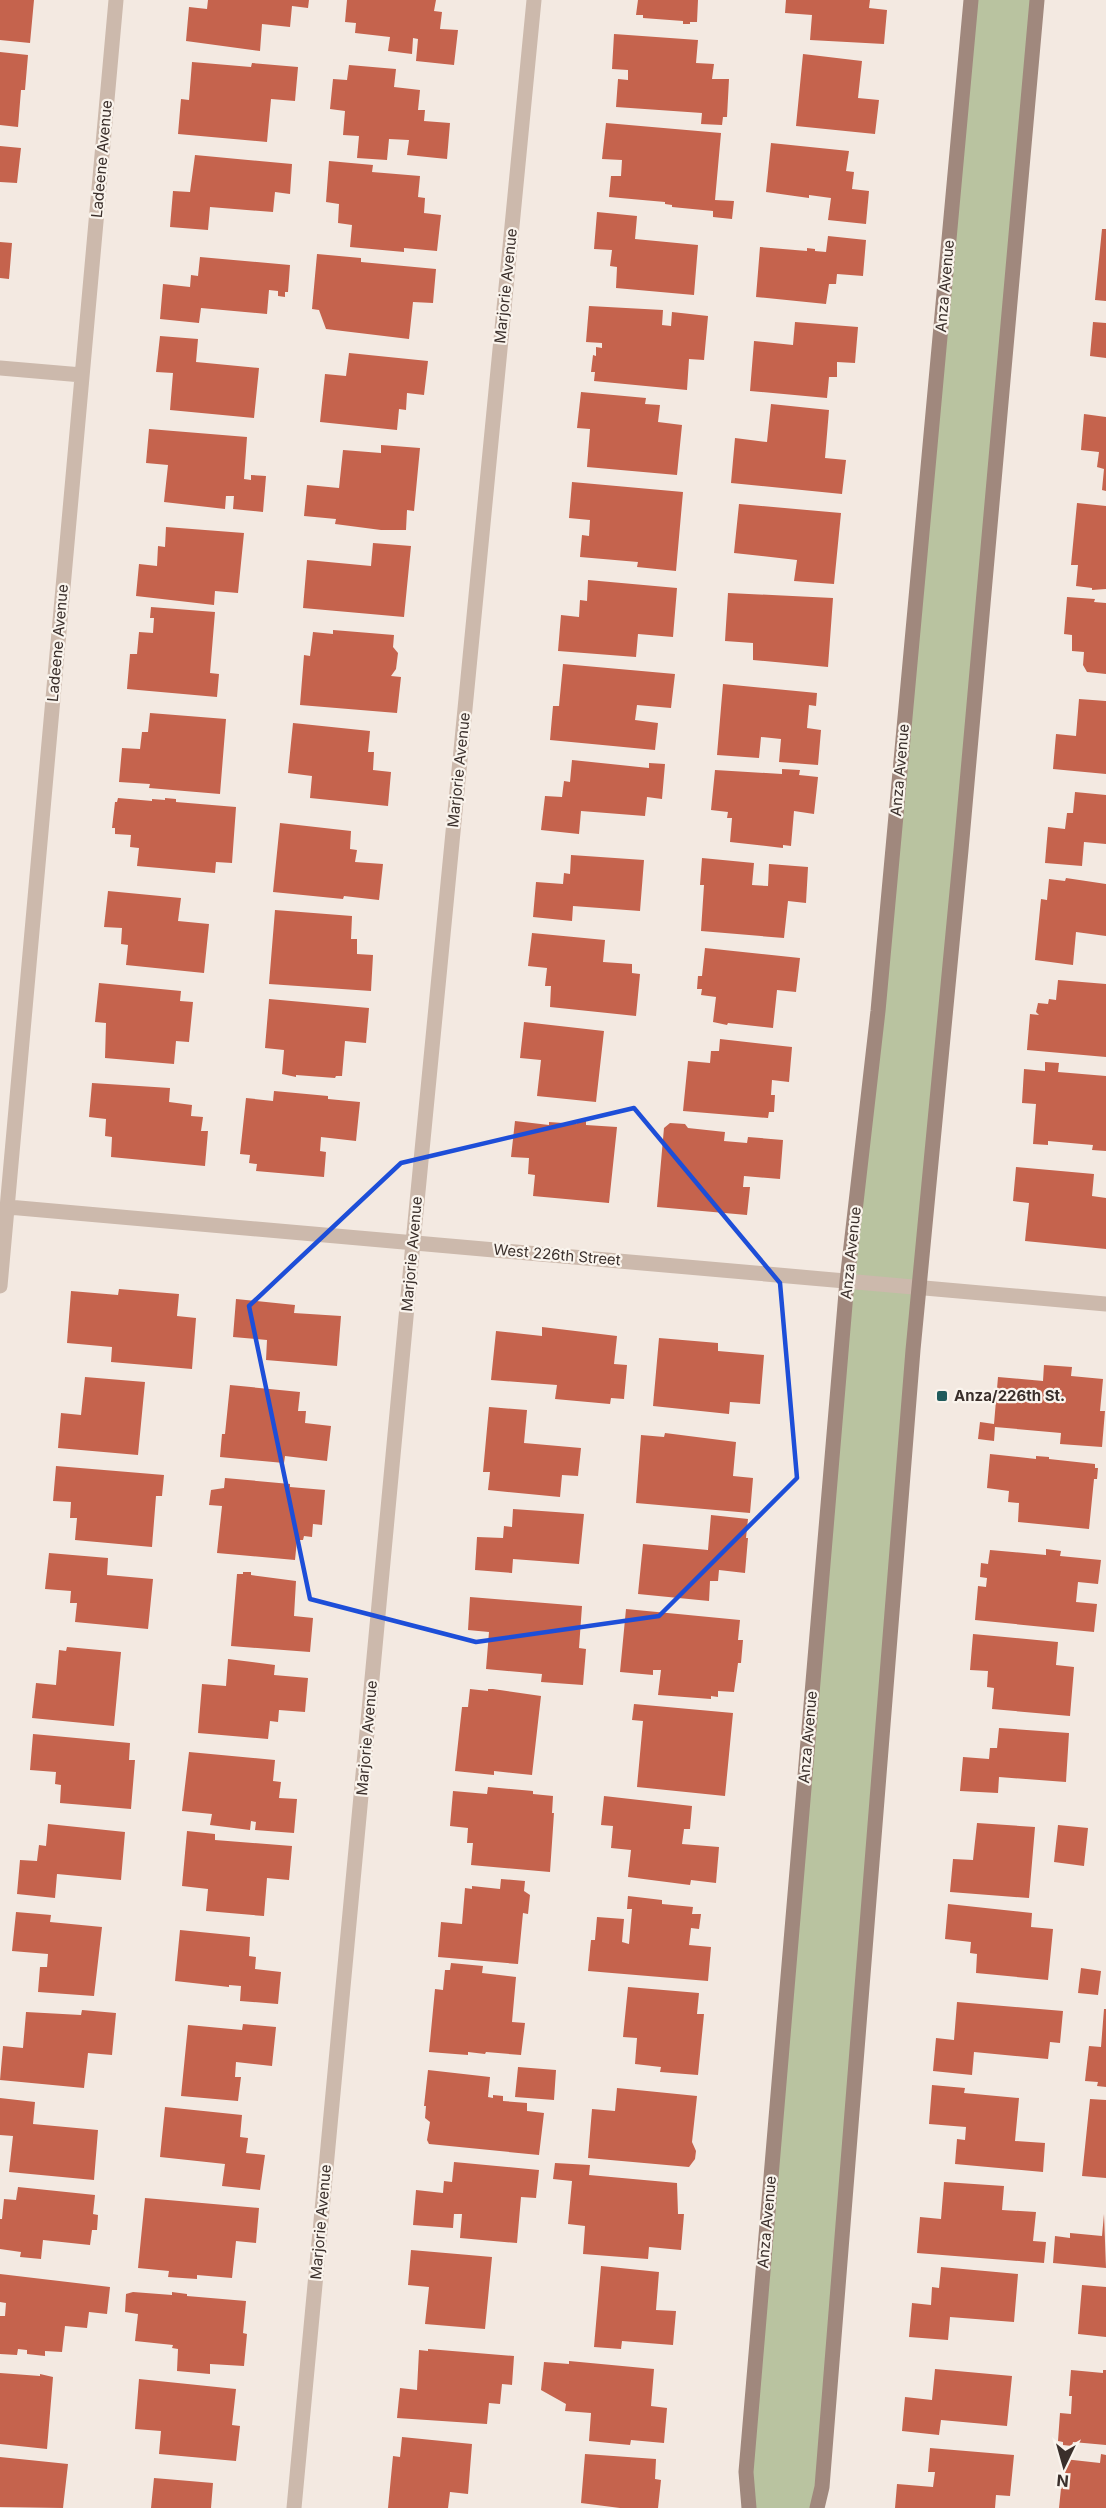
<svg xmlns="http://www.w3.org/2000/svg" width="1106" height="2508" font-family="Inter,sans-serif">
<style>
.green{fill:#b9c3a0}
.building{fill:#c5634d}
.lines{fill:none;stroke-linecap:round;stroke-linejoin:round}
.minor{stroke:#ccb9ac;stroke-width:15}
.secondary{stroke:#a0887d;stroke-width:15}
.marked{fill:none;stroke:#1d4ed8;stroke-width:4.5;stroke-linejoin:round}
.poi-dot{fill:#205b5c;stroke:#faf4ed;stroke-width:2}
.labels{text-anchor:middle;stroke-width:4.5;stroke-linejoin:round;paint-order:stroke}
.street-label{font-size:15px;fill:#3a2f2b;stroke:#faf4ed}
.poi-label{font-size:15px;font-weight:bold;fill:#3a2f2b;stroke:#faf4ed;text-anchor:start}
</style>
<rect width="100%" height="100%" fill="#f3e9e1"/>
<path class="green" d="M 969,0 L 1036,0 L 817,2508 L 749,2508 L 746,2472 Z"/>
<path class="building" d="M 0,0 L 34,0 L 30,43 L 0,40 Z
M 208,0 L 309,0 L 308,8 L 292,6 L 290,27 L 262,24 L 260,51 L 186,41 L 189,7 L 207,9 Z
M 347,0 L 436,0 L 434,11 L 442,12 L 440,29 L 458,30 L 454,65 L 416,61 L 418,39 L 413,38 L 412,54 L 388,51 L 390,37 L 355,33 L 356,23 L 345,22 Z
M 638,0 L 698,0 L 697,22 L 690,22 L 690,24 L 683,24 L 683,21 L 643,18 L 643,15 L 636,15 Z
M 786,0 L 870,0 L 869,8 L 887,10 L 884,44 L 810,40 L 812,15 L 785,13 Z
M 614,34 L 698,40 L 696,63 L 714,64 L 712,79 L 729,79 L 727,117 L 723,117 L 722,125 L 701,124 L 702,113 L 616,107 L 618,79 L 628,80 L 628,70 L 612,69 Z
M 0,52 L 28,55 L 25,90 L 21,90 L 18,127 L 0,125 Z
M 803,54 L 862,61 L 858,98 L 879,100 L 875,134 L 796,126 Z
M 192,62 L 251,67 L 252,63 L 298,67 L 295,101 L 271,99 L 267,142 L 178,134 L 181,99 L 189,100 Z
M 349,65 L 396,69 L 394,87 L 420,90 L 418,110 L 425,110 L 424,121 L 450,123 L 447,159 L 407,155 L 409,140 L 389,139 L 387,160 L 357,158 L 359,136 L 343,135 L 345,111 L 330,109 L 333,79 L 347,80 Z
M 606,123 L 721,133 L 715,200 L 734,201 L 732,219 L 713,217 L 713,211 L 672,207 L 672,205 L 665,204 L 665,202 L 609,197 L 611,176 L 621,176 L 622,160 L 602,159 Z
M 771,143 L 849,151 L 846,171 L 854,172 L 852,189 L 869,191 L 866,224 L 828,220 L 831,198 L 809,195 L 809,198 L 766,192 Z
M 0,146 L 21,148 L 17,183 L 0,182 Z
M 195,155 L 292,164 L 290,194 L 275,192 L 273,212 L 210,207 L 208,230 L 170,227 L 173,191 L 190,192 Z
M 329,161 L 373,165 L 372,172 L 420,176 L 418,197 L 425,198 L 424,213 L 441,215 L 437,251 L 404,248 L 404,252 L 350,247 L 352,225 L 338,223 L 339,204 L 326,202 Z
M 597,212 L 637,216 L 635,239 L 698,245 L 694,295 L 616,288 L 617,267 L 610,266 L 612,250 L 594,249 Z
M 1102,229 L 1106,229 L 1106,301 L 1095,300 Z
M 828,236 L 866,240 L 863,276 L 837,274 L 836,284 L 829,284 L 826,304 L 756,297 L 760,247 L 807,251 L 807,248 L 815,249 L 815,251 L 826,252 Z
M 0,242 L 12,243 L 9,279 L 0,278 Z
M 317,254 L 361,258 L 361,262 L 436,269 L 433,303 L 413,302 L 409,339 L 326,329 L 319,310 L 312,309 Z
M 200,257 L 290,265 L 288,292 L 285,292 L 285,297 L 278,296 L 278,291 L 269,290 L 267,314 L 201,308 L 199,323 L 160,319 L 163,284 L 190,287 L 191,275 L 198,276 Z
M 589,306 L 663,310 L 662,325 L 671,326 L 672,312 L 708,316 L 704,360 L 689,359 L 687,390 L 594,381 L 595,372 L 591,372 L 593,355 L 596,356 L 596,347 L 602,348 L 602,343 L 586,342 Z
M 795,322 L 858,327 L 855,363 L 837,362 L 837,377 L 829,377 L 827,398 L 750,391 L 754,341 L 793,345 Z
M 1093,322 L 1106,323 L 1106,358 L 1090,356 Z
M 160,336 L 198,339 L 196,362 L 259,368 L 254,418 L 170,410 L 173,373 L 156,372 Z
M 349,353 L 428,361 L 424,395 L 407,393 L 406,410 L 399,409 L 397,430 L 320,422 L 325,374 L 346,376 Z
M 581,392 L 646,398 L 645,404 L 660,405 L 658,422 L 682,425 L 677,475 L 587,467 L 590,429 L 577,428 Z
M 771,404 L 829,410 L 825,458 L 846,460 L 842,494 L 731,483 L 735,438 L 767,442 Z
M 1084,414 L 1106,417 L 1106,491 L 1102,490 L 1104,469 L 1097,467 L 1099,452 L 1081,450 Z
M 149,429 L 247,437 L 244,479 L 251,480 L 251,475 L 266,476 L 263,512 L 233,509 L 234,496 L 226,496 L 225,509 L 164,502 L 168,465 L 146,463 Z
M 381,445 L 420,448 L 414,511 L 407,510 L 406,530 L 381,530 L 335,524 L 336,519 L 304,516 L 307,485 L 339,488 L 343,450 L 381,453 Z
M 572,482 L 683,492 L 676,571 L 637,567 L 638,562 L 580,557 L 582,535 L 589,536 L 590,520 L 569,518 Z
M 1077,503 L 1106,506 L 1106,589 L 1092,590 L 1092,588 L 1076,586 L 1078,565 L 1071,565 Z
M 739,504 L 841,513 L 834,584 L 794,581 L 797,560 L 734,553 Z
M 166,527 L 244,533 L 238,593 L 215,591 L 214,605 L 136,596 L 139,564 L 157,566 L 158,546 L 165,547 Z
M 373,543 L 411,546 L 404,617 L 303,608 L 307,560 L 371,566 Z
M 588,580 L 677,588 L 673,637 L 638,634 L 636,657 L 558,651 L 561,615 L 579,617 L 580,600 L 587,601 Z
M 728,593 L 833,598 L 828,667 L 753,660 L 753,643 L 725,641 Z
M 1067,597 L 1095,599 L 1094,602 L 1106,603 L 1106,674 L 1087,672 L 1083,665 L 1084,652 L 1072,651 L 1072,635 L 1064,634 Z
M 151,607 L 215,612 L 210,673 L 219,674 L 217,697 L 127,689 L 130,654 L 137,654 L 139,632 L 153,633 L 154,618 L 150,618 Z
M 333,630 L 394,635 L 393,647 L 398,653 L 396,669 L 391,676 L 401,677 L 397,713 L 300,705 L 304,655 L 310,656 L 313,632 L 333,634 Z
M 563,664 L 675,674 L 671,708 L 637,705 L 635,720 L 658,723 L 655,750 L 550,740 L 553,706 L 559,706 Z
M 723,684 L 817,693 L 816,706 L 809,705 L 807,728 L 821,730 L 818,765 L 779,762 L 781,739 L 761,737 L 759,758 L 717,755 Z
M 1079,699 L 1106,701 L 1106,774 L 1053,769 L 1056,734 L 1076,736 Z
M 150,713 L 226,719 L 220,794 L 149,788 L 150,784 L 119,782 L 122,748 L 140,749 L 142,732 L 148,732 Z
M 293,723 L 370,731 L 368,752 L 374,752 L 373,770 L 391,772 L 388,806 L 310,798 L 312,776 L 288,773 Z
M 572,760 L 649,768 L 649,763 L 665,764 L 662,799 L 647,797 L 645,816 L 581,811 L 579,834 L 541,830 L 545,796 L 562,797 L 564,781 L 570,782 Z
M 782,769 L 800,770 L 799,775 L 818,777 L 814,814 L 794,811 L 791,846 L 783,845 L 783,848 L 730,842 L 732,818 L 727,818 L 728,812 L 711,810 L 715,770 L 782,774 Z
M 1075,792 L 1106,795 L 1106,844 L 1084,842 L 1082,866 L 1045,863 L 1048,827 L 1065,829 L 1067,813 L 1073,813 Z
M 118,798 L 152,801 L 152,799 L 165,800 L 165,798 L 176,799 L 176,802 L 236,807 L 232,863 L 216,862 L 215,873 L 137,866 L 139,848 L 130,847 L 131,835 L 115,834 L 115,828 L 112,828 L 115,802 L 117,802 Z
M 280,823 L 351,831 L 350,849 L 357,850 L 355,862 L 383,864 L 379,900 L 344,896 L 343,899 L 273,892 Z
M 571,855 L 644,860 L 640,911 L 573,906 L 572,921 L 533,917 L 536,882 L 563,884 L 564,873 L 570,874 Z
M 702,858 L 754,863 L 752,885 L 768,886 L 769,864 L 808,867 L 806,903 L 788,901 L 784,938 L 701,931 L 704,885 L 700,885 Z
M 1066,878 L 1106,884 L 1106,936 L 1076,932 L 1073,965 L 1035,960 L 1041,899 L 1047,900 L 1049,879 L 1065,881 Z
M 108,891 L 181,898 L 178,921 L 209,924 L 204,973 L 126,965 L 128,945 L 121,944 L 122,928 L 104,927 Z
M 275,910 L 352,916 L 351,939 L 357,939 L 357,954 L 373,955 L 371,991 L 269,984 Z
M 532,933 L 605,940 L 603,962 L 632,964 L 632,973 L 640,974 L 636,1016 L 550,1007 L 551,986 L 545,986 L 547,968 L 528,966 Z
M 705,948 L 800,958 L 796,992 L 777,990 L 773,1028 L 728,1023 L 727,1025 L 713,1022 L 716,997 L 701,995 L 702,989 L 697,989 L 698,976 L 702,976 Z
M 1058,980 L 1106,984 L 1106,1057 L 1027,1050 L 1030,1014 L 1039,1015 L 1036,1012 L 1038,1003 L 1048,1004 L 1049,999 L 1056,1000 Z
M 99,983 L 181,991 L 180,1001 L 193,1002 L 189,1042 L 176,1041 L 174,1064 L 105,1058 L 106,1023 L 95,1022 Z
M 269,999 L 369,1008 L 366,1043 L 345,1041 L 342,1076 L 336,1076 L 335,1078 L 296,1075 L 296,1077 L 282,1074 L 284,1050 L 265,1048 Z
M 524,1022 L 604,1031 L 596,1102 L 537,1096 L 541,1060 L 520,1058 Z
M 720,1039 L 792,1047 L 789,1082 L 772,1080 L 771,1095 L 775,1095 L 774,1112 L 769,1112 L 768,1118 L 683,1111 L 688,1061 L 710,1063 L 711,1051 L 719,1051 Z
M 1045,1062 L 1059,1063 L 1058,1072 L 1106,1076 L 1106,1151 L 1092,1150 L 1093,1145 L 1048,1141 L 1048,1145 L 1033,1144 L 1036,1104 L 1022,1103 L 1024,1069 L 1045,1071 Z
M 92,1083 L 170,1088 L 169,1102 L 192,1105 L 191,1116 L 203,1117 L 201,1131 L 208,1131 L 205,1166 L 111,1157 L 112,1137 L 105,1136 L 106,1119 L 89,1117 Z
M 274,1091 L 328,1096 L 328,1099 L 360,1102 L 356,1141 L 321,1137 L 320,1151 L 326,1152 L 324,1177 L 256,1171 L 257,1164 L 249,1163 L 250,1155 L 240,1154 L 246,1098 L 273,1101 Z
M 515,1121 L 549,1125 L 549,1122 L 577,1124 L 577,1121 L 586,1121 L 586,1125 L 617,1127 L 609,1203 L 533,1196 L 535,1175 L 528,1174 L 529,1158 L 511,1157 Z
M 670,1123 L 685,1124 L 688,1128 L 725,1132 L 724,1141 L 747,1143 L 748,1137 L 783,1140 L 780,1179 L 744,1176 L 743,1187 L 750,1187 L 747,1215 L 657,1207 L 664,1128 Z
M 1016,1167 L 1094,1174 L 1092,1196 L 1106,1198 L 1106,1249 L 1025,1241 L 1029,1203 L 1013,1201 Z
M 119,1289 L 179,1294 L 177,1316 L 196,1318 L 192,1369 L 111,1362 L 112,1347 L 67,1343 L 71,1291 L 118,1295 Z
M 236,1299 L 295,1305 L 294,1313 L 341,1316 L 337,1366 L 266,1360 L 267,1340 L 233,1337 Z
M 542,1327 L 617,1336 L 614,1364 L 627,1365 L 624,1399 L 611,1398 L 610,1404 L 555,1399 L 557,1385 L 491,1380 L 496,1331 L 542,1336 Z
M 659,1338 L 718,1343 L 718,1351 L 764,1355 L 760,1404 L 730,1402 L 729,1414 L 653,1406 Z
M 1044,1365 L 1072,1367 L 1071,1376 L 1103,1379 L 1100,1411 L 1105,1411 L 1102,1447 L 1060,1444 L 1061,1433 L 995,1427 L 994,1441 L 978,1439 L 980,1422 L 994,1424 L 998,1377 L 1043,1381 Z
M 85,1377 L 145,1382 L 138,1455 L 58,1448 L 61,1413 L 81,1415 Z
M 230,1385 L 300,1392 L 298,1411 L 306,1411 L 305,1423 L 331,1426 L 327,1461 L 285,1456 L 284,1463 L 220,1457 L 222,1434 L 225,1434 Z
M 489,1407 L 527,1410 L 524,1443 L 581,1448 L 578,1476 L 562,1475 L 560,1497 L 488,1490 L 490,1472 L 483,1472 Z
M 665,1433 L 736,1442 L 733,1476 L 753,1478 L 750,1513 L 636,1503 L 641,1435 L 664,1437 Z
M 990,1454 L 1036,1459 L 1036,1456 L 1049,1457 L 1049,1459 L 1095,1464 L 1095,1468 L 1098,1468 L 1097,1479 L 1094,1479 L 1089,1529 L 1018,1522 L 1019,1503 L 1008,1502 L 1009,1491 L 987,1488 Z
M 56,1466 L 164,1475 L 162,1496 L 156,1496 L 152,1547 L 75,1540 L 77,1518 L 70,1518 L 71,1502 L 53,1501 Z
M 225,1478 L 290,1484 L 290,1487 L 325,1490 L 322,1525 L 313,1524 L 312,1537 L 304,1536 L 303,1540 L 297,1540 L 295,1560 L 217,1553 L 222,1506 L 209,1505 L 211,1490 L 224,1488 Z
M 513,1509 L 584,1514 L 579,1564 L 513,1559 L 512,1573 L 475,1570 L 477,1537 L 503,1538 L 504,1526 L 512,1527 Z
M 711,1515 L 748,1519 L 746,1538 L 748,1538 L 745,1573 L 719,1570 L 718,1581 L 710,1581 L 709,1601 L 638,1594 L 643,1544 L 708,1550 Z
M 1046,1549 L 1061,1551 L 1060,1556 L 1101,1560 L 1098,1584 L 1078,1582 L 1076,1602 L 1097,1604 L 1094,1632 L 975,1620 L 978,1586 L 986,1587 L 987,1578 L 980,1577 L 981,1563 L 988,1564 L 990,1550 L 1046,1555 Z
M 49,1553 L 108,1558 L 107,1575 L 153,1579 L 148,1629 L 75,1622 L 77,1603 L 70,1603 L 71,1591 L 45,1589 Z
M 243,1572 L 251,1572 L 251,1575 L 296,1581 L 294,1616 L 313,1618 L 310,1652 L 231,1646 L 237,1574 L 243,1574 Z
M 470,1597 L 582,1606 L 579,1648 L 586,1649 L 583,1685 L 541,1682 L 542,1674 L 486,1669 L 489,1632 L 468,1630 Z
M 626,1609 L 740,1620 L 738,1640 L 743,1640 L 741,1663 L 738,1663 L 734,1692 L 718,1691 L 718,1697 L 711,1696 L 711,1699 L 658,1695 L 661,1670 L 653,1670 L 653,1675 L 620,1672 Z
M 973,1634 L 1058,1642 L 1056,1665 L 1074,1667 L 1070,1716 L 992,1709 L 994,1688 L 987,1687 L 988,1671 L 970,1670 Z
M 67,1647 L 121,1652 L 114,1726 L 32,1718 L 36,1683 L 56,1685 L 59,1650 L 66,1651 Z
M 228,1659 L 275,1665 L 274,1675 L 308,1678 L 305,1712 L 279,1710 L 278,1722 L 270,1721 L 268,1739 L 198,1733 L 202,1684 L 226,1686 Z
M 470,1689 L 488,1691 L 488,1689 L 493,1689 L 541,1696 L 532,1775 L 494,1771 L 494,1775 L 455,1771 L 462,1707 L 468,1707 Z
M 634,1704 L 733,1713 L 725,1796 L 637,1787 L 643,1721 L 632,1720 Z
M 999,1728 L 1069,1733 L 1066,1782 L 999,1777 L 998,1793 L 960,1791 L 963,1757 L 989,1759 L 990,1748 L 997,1748 Z
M 33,1734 L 130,1743 L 129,1760 L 135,1760 L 131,1809 L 60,1803 L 61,1785 L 55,1784 L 56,1772 L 30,1770 Z
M 189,1752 L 275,1760 L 273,1781 L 281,1782 L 279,1798 L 297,1799 L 294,1833 L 255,1830 L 256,1822 L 251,1821 L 250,1830 L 210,1825 L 212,1814 L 182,1811 Z
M 488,1787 L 533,1791 L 533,1794 L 553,1796 L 552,1813 L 554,1813 L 550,1872 L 471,1865 L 473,1843 L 467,1843 L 468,1828 L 450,1826 L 453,1791 L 487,1794 Z
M 604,1796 L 692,1806 L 690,1829 L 684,1829 L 682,1844 L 719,1847 L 716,1883 L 691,1880 L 690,1885 L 628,1877 L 631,1850 L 611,1848 L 613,1826 L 601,1825 Z
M 977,1823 L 1035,1827 L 1029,1898 L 950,1892 L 953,1859 L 973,1860 Z
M 48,1824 L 125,1832 L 121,1880 L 57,1874 L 55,1898 L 17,1894 L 20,1860 L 37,1861 L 39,1845 L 46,1846 Z
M 1058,1825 L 1088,1828 L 1084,1866 L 1054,1862 Z
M 187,1831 L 215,1834 L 215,1840 L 292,1846 L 289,1880 L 267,1878 L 264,1916 L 206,1911 L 208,1889 L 182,1886 Z
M 501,1879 L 525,1881 L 524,1891 L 530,1895 L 528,1914 L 523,1913 L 518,1964 L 438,1957 L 441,1922 L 462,1924 L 465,1888 L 472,1889 L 472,1886 L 500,1889 Z
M 628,1896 L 662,1900 L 662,1904 L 693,1907 L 692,1914 L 701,1914 L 699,1929 L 691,1928 L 689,1945 L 711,1947 L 708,1981 L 588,1971 L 591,1940 L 595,1940 L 597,1917 L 624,1919 L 622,1942 L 629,1944 L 632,1909 L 627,1909 Z
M 948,1904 L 1032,1913 L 1031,1927 L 1053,1929 L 1048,1980 L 976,1973 L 977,1954 L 970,1953 L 971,1942 L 945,1939 Z
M 16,1912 L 51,1915 L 50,1922 L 102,1927 L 94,1996 L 38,1992 L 40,1967 L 47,1967 L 48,1954 L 12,1951 Z
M 180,1930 L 250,1937 L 249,1956 L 256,1957 L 255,1969 L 281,1972 L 278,2004 L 240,2001 L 241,1986 L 229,1985 L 229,1987 L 175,1981 Z
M 451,1963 L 483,1966 L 482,1973 L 516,1977 L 512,2022 L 525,2023 L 521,2055 L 486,2052 L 485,2054 L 468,2052 L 468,2055 L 429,2052 L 435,1989 L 443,1990 L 445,1970 L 450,1970 Z
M 1081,1968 L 1101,1971 L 1098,1995 L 1078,1993 Z
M 628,1987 L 699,1993 L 697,2014 L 704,2014 L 698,2075 L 660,2072 L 661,2067 L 635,2064 L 637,2038 L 623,2037 Z
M 957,2002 L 1063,2011 L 1060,2043 L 1050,2042 L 1048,2059 L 974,2052 L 972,2075 L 933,2071 L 936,2038 L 954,2040 Z
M 1104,2009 L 1106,2009 L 1106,2087 L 1097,2086 L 1098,2082 L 1085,2081 L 1089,2046 L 1101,2047 Z
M 82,2010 L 116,2013 L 112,2055 L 88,2053 L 84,2088 L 0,2080 L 3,2046 L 23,2048 L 26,2012 L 81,2015 Z
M 243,2024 L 276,2027 L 272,2066 L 236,2062 L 235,2077 L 241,2077 L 238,2101 L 181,2096 L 188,2025 L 242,2030 Z
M 518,2067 L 556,2070 L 554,2100 L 515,2097 Z
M 428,2070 L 490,2077 L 488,2097 L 493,2098 L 493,2095 L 503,2096 L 503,2101 L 527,2103 L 527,2111 L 544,2113 L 539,2155 L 429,2144 L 427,2140 L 430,2122 L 425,2118 L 426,2106 L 424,2106 Z
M 932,2085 L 965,2088 L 964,2093 L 1019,2098 L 1015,2141 L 1045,2143 L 1043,2172 L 955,2164 L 957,2139 L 965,2140 L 966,2127 L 929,2124 Z
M 617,2088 L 697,2096 L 692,2142 L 696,2151 L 695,2159 L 689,2167 L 588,2158 L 592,2109 L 615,2111 Z
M 0,2098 L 35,2102 L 33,2124 L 98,2130 L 94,2180 L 9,2172 L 13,2136 L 0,2135 Z
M 1090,2099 L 1106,2100 L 1106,2178 L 1082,2176 Z
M 165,2107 L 242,2115 L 240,2137 L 248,2138 L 246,2153 L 265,2155 L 260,2190 L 222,2186 L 225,2164 L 160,2157 Z
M 454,2162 L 539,2170 L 536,2198 L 521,2197 L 517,2243 L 460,2238 L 462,2214 L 454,2214 L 453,2228 L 413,2225 L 416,2190 L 443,2193 L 444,2181 L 452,2182 Z
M 555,2163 L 590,2165 L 589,2175 L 677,2183 L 678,2214 L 684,2214 L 681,2250 L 649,2247 L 648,2259 L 583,2254 L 585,2226 L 568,2224 L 572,2181 L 553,2179 Z
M 944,2182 L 1004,2186 L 1002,2210 L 1036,2212 L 1033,2241 L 1046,2242 L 1044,2263 L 917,2253 L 920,2217 L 941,2219 Z
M 18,2187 L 95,2195 L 93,2214 L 98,2215 L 97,2230 L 92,2230 L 90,2245 L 43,2240 L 41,2259 L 20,2257 L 21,2252 L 0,2249 L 0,2219 L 2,2219 L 4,2199 L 16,2200 Z
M 145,2198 L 259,2208 L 256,2243 L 236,2241 L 232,2278 L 197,2275 L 197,2279 L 168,2277 L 169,2271 L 138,2268 Z
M 1104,2214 L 1106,2268 L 1053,2263 L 1055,2236 L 1070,2238 L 1070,2233 L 1102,2236 Z
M 411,2250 L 492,2257 L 485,2329 L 425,2324 L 429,2287 L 408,2285 Z
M 601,2266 L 659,2272 L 656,2310 L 676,2311 L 673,2345 L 622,2341 L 621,2349 L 594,2347 Z
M 941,2267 L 1018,2274 L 1014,2322 L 950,2317 L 948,2340 L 909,2337 L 912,2303 L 931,2305 L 932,2287 L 939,2288 Z
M 0,2274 L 110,2287 L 107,2314 L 89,2312 L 87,2328 L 65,2326 L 62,2352 L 45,2351 L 45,2356 L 27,2354 L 27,2350 L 18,2349 L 17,2355 L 0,2354 L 0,2316 L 5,2316 L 6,2303 L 0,2302 Z
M 1082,2285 L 1106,2287 L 1106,2337 L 1078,2334 Z
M 133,2292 L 172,2295 L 172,2292 L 187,2294 L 187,2296 L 246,2301 L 243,2333 L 247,2334 L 244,2366 L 210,2364 L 210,2374 L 177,2371 L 178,2349 L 172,2348 L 173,2345 L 135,2341 L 138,2314 L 125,2312 L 126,2294 Z
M 428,2349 L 514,2356 L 512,2385 L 502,2384 L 500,2404 L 489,2403 L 487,2424 L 397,2418 L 400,2388 L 417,2390 L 419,2350 L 428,2351 Z
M 569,2361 L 654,2369 L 651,2406 L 667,2408 L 664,2443 L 631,2440 L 630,2445 L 589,2441 L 591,2413 L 565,2411 L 566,2404 L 541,2390 L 544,2362 L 569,2364 Z
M 935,2369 L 1012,2376 L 1007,2426 L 941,2420 L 939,2435 L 902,2431 L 905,2397 L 932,2400 Z
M 1071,2370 L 1103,2373 L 1103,2370 L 1106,2370 L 1106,2445 L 1073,2442 L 1072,2446 L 1063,2445 L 1063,2442 L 1058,2441 L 1060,2413 L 1071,2414 L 1072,2396 L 1069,2396 Z
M 0,2373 L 40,2376 L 40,2374 L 53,2377 L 47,2449 L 0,2444 Z
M 139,2379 L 236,2389 L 232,2425 L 240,2426 L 236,2461 L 159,2454 L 161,2431 L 135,2429 Z
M 402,2437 L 472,2444 L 468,2494 L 450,2492 L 448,2508 L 388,2508 L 393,2456 L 400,2457 Z
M 930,2448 L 1014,2455 L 1010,2496 L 996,2495 L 995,2508 L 895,2508 L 897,2484 L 933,2487 L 935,2472 L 928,2472 Z
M 585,2454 L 656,2459 L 655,2479 L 661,2480 L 658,2508 L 620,2508 L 581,2503 Z
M 1101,2454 L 1106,2455 L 1106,2508 L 1059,2508 L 1064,2459 L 1100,2463 Z
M 0,2457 L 68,2464 L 63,2508 L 0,2507 Z
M 154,2478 L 213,2483 L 211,2508 L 151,2508 Z"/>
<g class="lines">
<path class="minor" d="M 0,368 L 82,375
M 8,1207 L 1106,1304
M 0,1286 L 116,0
M 294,2508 L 413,1243 L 534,0"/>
<path class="secondary" d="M 749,2508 L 746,2472 L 847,1281 L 878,1011 L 971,0
M 817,2508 L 822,2487 L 913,1350 L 961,850 L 1037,0"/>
</g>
<path class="marked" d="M 634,1108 L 780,1283 L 797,1478 L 659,1616 L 476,1642 L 310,1599 L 249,1306 L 401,1163 Z"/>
<rect class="poi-dot" x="936" y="1390" width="12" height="12" rx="3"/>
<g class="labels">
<g class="street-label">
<text transform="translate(102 159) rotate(-85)" y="5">Ladeene Avenue</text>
<text transform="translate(506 286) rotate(-84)" y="5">Marjorie Avenue</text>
<text transform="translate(945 286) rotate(-85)" y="5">Anza Avenue</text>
<text transform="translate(58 643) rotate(-85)" y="5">Ladeene Avenue</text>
<text transform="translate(459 770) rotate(-84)" y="5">Marjorie Avenue</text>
<text transform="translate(900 770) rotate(-85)" y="5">Anza Avenue</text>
<text transform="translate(851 1253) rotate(-84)" y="5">Anza Avenue</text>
<text transform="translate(412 1254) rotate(-85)" y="5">Marjorie Avenue</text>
<text transform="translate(557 1255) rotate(5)" y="5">West 226th Street</text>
<text transform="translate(808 1737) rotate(-85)" y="5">Anza Avenue</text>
<text transform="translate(367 1738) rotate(-85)" y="5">Marjorie Avenue</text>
<text transform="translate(321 2222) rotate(-85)" y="5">Marjorie Avenue</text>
<text transform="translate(767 2222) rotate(-85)" y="5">Anza Avenue</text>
</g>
<g class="poi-label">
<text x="954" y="1401">Anza/226th St.</text>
</g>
</g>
<g transform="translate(1064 2466) rotate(185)" stroke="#faf4ed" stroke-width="4.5" paint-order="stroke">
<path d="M0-4.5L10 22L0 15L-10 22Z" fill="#3a2f2b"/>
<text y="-9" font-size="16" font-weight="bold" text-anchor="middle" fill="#3a2f2b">N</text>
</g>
</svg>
